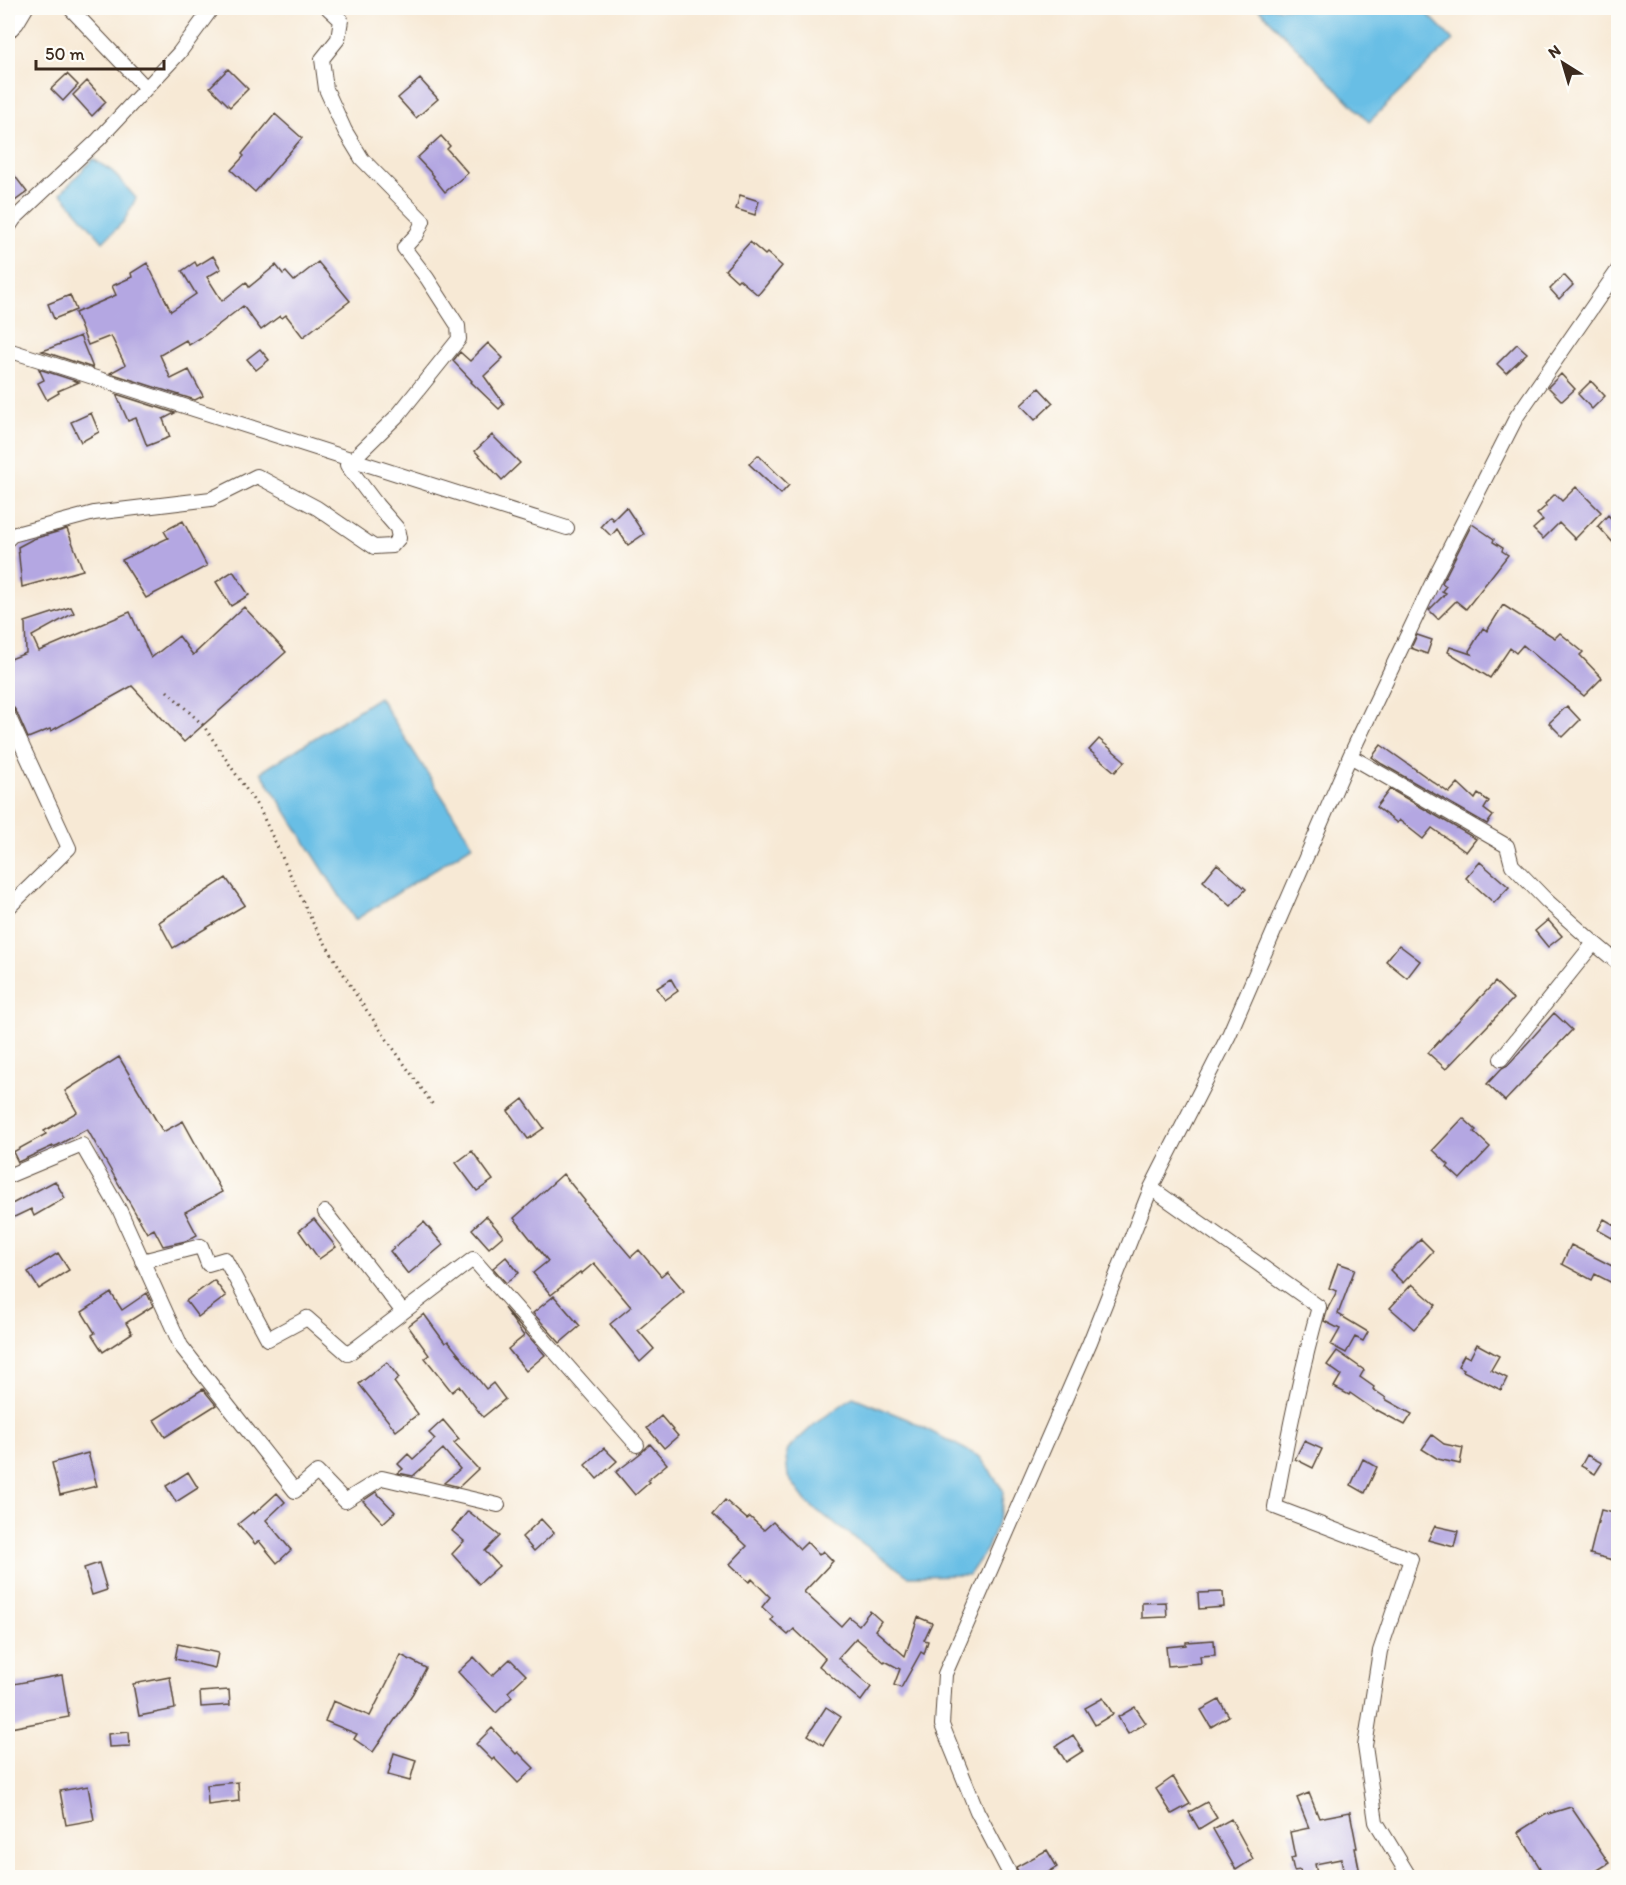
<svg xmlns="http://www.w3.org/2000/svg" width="1626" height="1885" font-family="Itim,sans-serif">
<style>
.water{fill:#68bee5;stroke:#527482;stroke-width:1.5}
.building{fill:#b4a7e2}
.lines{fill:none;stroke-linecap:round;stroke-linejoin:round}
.street-casing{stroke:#574739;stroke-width:16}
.path{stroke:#574739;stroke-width:3;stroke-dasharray:1.5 4.5;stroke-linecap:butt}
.street{stroke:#fff;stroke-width:14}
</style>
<rect width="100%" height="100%" fill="#fdfcf7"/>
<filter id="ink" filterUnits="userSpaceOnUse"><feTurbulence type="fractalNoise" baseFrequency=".0167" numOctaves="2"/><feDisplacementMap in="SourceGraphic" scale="12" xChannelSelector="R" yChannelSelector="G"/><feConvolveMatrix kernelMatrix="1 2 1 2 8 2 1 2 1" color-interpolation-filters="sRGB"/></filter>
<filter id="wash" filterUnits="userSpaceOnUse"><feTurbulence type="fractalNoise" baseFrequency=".008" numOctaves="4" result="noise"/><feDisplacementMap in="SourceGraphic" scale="24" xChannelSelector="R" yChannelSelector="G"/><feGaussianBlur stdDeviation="1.35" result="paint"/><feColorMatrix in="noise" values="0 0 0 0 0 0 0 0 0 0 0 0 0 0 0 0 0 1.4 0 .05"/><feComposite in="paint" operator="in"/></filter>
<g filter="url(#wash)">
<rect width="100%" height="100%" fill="#f7e9d5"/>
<path class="water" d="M 1258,8 L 1422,8 L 1453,40 L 1369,122 Z
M 93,159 L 112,171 L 136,198 L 124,221 L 103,242 L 61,193 Z
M 379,697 L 473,845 L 355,920 L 261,772 Z
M 853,1397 L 907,1419 L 980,1457 L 1003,1490 L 1002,1506 L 998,1520 L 987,1549 L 969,1575 L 908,1576 L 808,1504 L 788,1477 L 786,1456 L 788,1449 L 816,1423 Z"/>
<g id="blocks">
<path class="building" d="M 228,69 L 248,89 L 230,107 L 210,87 Z
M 67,74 L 78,85 L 63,101 L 51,89 Z
M 420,79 L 438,99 L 416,118 L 398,98 Z
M 87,81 L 106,102 L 92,116 L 73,95 Z
M 275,114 L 302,138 L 255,192 L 231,170 L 244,156 L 242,154 Z
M 441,136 L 450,146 L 447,149 L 468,173 L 445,192 L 433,177 L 434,176 L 417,158 Z
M 8,167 L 27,192 L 8,206 Z
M 740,195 L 759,201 L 755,215 L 736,209 Z
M 750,242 L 765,255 L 767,253 L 782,266 L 758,295 L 739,279 L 737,281 L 725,270 Z
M 213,256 L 221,269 L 207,277 L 222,301 L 246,282 L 249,287 L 276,265 L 283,274 L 286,272 L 294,281 L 318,262 L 350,301 L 303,337 L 286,315 L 282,318 L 280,316 L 261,330 L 243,306 L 205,335 L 189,345 L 186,340 L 160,355 L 171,379 L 189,370 L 203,396 L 195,400 L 110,373 L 125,365 L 111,336 L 88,345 L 75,313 L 116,295 L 112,286 L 132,277 L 131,273 L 147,263 L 171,311 L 196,294 L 182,271 L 195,262 L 197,266 Z
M 1564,275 L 1573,285 L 1559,299 L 1550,289 Z
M 70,295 L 76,310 L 54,319 L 48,304 Z
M 80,336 L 93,368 L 42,351 L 48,349 Z
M 488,343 L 503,358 L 484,376 L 504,404 L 499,409 L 471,382 L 472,381 L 453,361 L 460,352 L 470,361 Z
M 1517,344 L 1527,353 L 1506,373 L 1497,364 Z
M 260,349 L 269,360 L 256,370 L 247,359 Z
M 39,369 L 79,382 L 58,391 L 59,393 L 47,400 L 38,383 L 44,380 Z
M 1561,374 L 1575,389 L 1562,401 L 1548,387 Z
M 1591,381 L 1605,396 L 1592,409 L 1578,394 Z
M 1039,388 L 1053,403 L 1035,420 L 1021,405 Z
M 116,394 L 175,413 L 163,419 L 170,437 L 147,446 L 136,418 L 128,421 Z
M 91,413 L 99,432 L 81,442 L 71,422 Z
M 492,435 L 520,463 L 502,480 L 475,451 Z
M 758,455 L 789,485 L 781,494 L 749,464 Z
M 1576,487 L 1601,512 L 1575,539 L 1559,523 L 1543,539 L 1533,529 L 1543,520 L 1537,514 L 1546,506 L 1545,504 L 1555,494 L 1562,501 Z
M 626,507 L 644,534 L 628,545 L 617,529 L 611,536 L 601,526 L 610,516 L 613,520 Z
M 1608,515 L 1618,526 L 1618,548 L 1598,526 Z
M 183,521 L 207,566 L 146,598 L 122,560 L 168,538 L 164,531 Z
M 1472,524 L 1494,539 L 1493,542 L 1503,548 L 1502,551 L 1508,555 L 1466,609 L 1456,601 L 1438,619 L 1429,610 L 1446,593 L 1442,591 L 1446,586 L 1442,583 Z
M 67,529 L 83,570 L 22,587 L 18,547 L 33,539 Z
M 233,571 L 249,595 L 231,606 L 216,582 Z
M 1503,605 L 1555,638 L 1560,633 L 1583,652 L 1580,655 L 1602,678 L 1584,696 L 1523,645 L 1516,653 L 1510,648 L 1490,678 L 1448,652 L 1450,647 L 1471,654 L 1469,651 L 1483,628 L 1487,631 Z
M 71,607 L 74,613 L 32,636 L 39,651 L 130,612 L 151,658 L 179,636 L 193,655 L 244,607 L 286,652 L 184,742 L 132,686 L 51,731 L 50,729 L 28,738 L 16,711 L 13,707 L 8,706 L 8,660 L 26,653 L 25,622 Z
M 1417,635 L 1432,640 L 1427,654 L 1411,648 Z
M 1567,706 L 1580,720 L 1563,737 L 1549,723 Z
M 1099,739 L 1125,761 L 1115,772 L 1089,750 Z
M 1381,745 L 1449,793 L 1458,783 L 1475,799 L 1478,794 L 1489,801 L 1484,809 L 1493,816 L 1487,824 L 1382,764 L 1372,757 Z
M 1390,789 L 1476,839 L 1466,852 L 1432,828 L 1423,839 L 1399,820 L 1397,823 L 1376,807 Z
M 1480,862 L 1509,887 L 1494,903 L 1466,878 Z
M 1217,864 L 1246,889 L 1231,906 L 1203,881 Z
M 226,878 L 245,905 L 173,948 L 159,922 Z
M 1548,920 L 1562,936 L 1548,947 L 1535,931 Z
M 1399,945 L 1420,961 L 1407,978 L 1386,961 Z
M 671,979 L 678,991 L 665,1000 L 657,988 Z
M 1495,982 L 1513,999 L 1446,1069 L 1428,1053 Z
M 1554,1013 L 1572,1030 L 1505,1101 L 1487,1084 L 1502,1068 L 1508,1065 Z
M 119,1057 L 163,1132 L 183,1121 L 222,1192 L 185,1212 L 197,1235 L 186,1241 L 163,1246 L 154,1229 L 147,1233 L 87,1129 L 58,1145 L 53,1147 L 53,1146 L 18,1162 L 13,1152 L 46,1134 L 44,1131 L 77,1112 L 65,1091 Z
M 523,1099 L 544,1128 L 528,1139 L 508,1111 Z
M 1463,1118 L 1476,1130 L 1474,1132 L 1490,1147 L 1460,1179 L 1447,1167 L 1449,1165 L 1433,1150 Z
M 472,1151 L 493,1180 L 477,1191 L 456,1163 Z
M 563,1174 L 585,1201 L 584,1202 L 631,1257 L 639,1250 L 661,1276 L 667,1271 L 684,1291 L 638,1330 L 654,1349 L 640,1362 L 610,1324 L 631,1307 L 594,1263 L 581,1274 L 580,1272 L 551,1295 L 533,1273 L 548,1261 L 514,1218 Z
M 55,1181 L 65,1198 L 34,1216 L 31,1209 L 8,1220 L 8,1206 Z
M 486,1216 L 503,1236 L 489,1248 L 472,1229 Z
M 314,1219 L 336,1247 L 319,1259 L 299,1231 Z
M 1604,1219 L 1618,1227 L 1612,1238 L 1598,1230 Z
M 424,1222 L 443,1245 L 408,1274 L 390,1251 Z
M 1421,1239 L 1433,1251 L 1403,1283 L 1390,1270 Z
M 1571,1245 L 1618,1269 L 1618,1286 L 1595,1274 L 1592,1280 L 1562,1264 Z
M 58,1253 L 69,1270 L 39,1289 L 28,1272 Z
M 506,1257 L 519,1273 L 506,1283 L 493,1268 Z
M 1338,1263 L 1355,1269 L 1338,1314 L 1368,1332 L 1363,1341 L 1355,1337 L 1346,1353 L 1331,1345 L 1340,1329 L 1324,1321 L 1328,1308 L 1337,1291 L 1329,1288 Z
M 214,1280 L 226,1296 L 198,1317 L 186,1301 Z
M 1412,1284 L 1436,1305 L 1414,1329 L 1390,1308 Z
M 111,1293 L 122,1310 L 147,1293 L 153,1306 L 126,1323 L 132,1333 L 103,1352 L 92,1335 L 95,1333 L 82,1312 Z
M 554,1296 L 580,1326 L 560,1343 L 533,1313 Z
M 504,1308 L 545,1355 L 526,1371 L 508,1349 L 524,1336 Z
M 424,1314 L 445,1343 L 448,1341 L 486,1389 L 493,1383 L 505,1399 L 483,1417 L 459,1386 L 452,1392 L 425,1358 L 429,1355 L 408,1326 Z
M 1477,1344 L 1499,1356 L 1491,1370 L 1507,1378 L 1501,1390 L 1463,1371 L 1464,1369 L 1458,1366 L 1464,1355 L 1470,1358 Z
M 1337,1351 L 1364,1370 L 1360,1377 L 1374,1387 L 1373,1389 L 1386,1398 L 1385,1399 L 1412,1414 L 1405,1425 L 1377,1410 L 1376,1411 L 1350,1393 L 1349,1395 L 1334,1387 L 1341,1375 L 1327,1365 Z
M 387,1362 L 399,1378 L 394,1382 L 418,1414 L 396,1431 L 359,1384 Z
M 203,1389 L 216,1405 L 165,1437 L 154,1420 Z
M 661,1416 L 678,1436 L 664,1448 L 647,1428 Z
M 443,1420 L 459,1439 L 454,1443 L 478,1469 L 459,1487 L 444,1483 L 460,1469 L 443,1449 L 413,1476 L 398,1473 L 403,1469 L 398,1464 L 408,1454 L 413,1459 L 435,1439 L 429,1433 Z
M 1432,1435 L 1444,1444 L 1463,1448 L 1460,1464 L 1438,1459 L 1422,1449 Z
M 1304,1441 L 1322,1449 L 1313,1468 L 1295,1459 Z
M 650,1444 L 667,1464 L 648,1480 L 650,1482 L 635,1495 L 616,1472 L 642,1452 Z
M 604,1448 L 617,1461 L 597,1479 L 585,1465 Z
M 88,1453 L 97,1486 L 60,1495 L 52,1463 Z
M 1587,1455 L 1602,1463 L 1595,1474 L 1581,1466 Z
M 1363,1459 L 1377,1467 L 1365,1493 L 1351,1485 Z
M 188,1472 L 198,1488 L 176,1502 L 166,1486 Z
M 376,1492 L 395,1512 L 383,1523 L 363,1501 Z
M 277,1493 L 285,1502 L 266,1520 L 291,1550 L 277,1563 L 259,1541 L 255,1544 L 238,1524 L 253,1512 L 254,1514 Z
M 725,1500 L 747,1519 L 750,1517 L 764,1530 L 773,1522 L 800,1549 L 807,1542 L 819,1555 L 823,1551 L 833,1561 L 804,1592 L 841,1626 L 849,1617 L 859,1625 L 870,1611 L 881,1621 L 875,1630 L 905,1656 L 918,1617 L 932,1623 L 924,1640 L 928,1641 L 924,1654 L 921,1652 L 901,1688 L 894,1685 L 900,1669 L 885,1661 L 884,1662 L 856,1638 L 838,1658 L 871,1687 L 861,1701 L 819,1666 L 825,1658 L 794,1629 L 788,1635 L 771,1620 L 773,1617 L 762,1607 L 770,1597 L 752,1579 L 749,1582 L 730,1564 L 747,1546 L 713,1514 Z
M 1601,1510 L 1618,1514 L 1618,1539 L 1613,1560 L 1590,1554 Z
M 468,1511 L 500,1536 L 485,1551 L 499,1566 L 479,1584 L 452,1554 L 464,1541 L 452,1531 Z
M 541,1519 L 554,1533 L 534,1551 L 522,1537 Z
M 1435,1526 L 1458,1531 L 1454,1547 L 1428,1540 Z
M 99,1563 L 107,1590 L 92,1595 L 84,1568 Z
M 1223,1592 L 1224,1607 L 1199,1609 L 1198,1593 Z
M 1166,1602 L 1167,1617 L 1142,1618 L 1142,1603 Z
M 1214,1640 L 1215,1655 L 1200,1656 L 1201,1663 L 1168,1666 L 1166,1647 L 1186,1645 L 1186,1642 Z
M 178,1644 L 218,1653 L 215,1668 L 175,1659 Z
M 401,1655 L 426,1668 L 413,1693 L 373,1752 L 354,1739 L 357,1734 L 325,1721 L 333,1701 L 370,1716 Z
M 474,1657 L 492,1676 L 510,1659 L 526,1675 L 508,1692 L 512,1697 L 496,1713 L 458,1672 Z
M 62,1675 L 69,1717 L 10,1728 L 8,1715 L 8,1685 Z
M 170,1677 L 175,1709 L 139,1716 L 133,1684 Z
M 229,1690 L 230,1705 L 201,1707 L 200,1692 Z
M 1103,1698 L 1113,1714 L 1095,1725 L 1085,1708 Z
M 1219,1700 L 1229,1716 L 1211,1727 L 1201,1710 Z
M 826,1707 L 841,1717 L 823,1745 L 808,1735 Z
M 1135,1707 L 1146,1723 L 1128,1734 L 1118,1717 Z
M 492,1728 L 516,1754 L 518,1752 L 534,1768 L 518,1783 L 494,1758 L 492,1760 L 476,1744 Z
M 129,1732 L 130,1746 L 109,1747 L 108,1734 Z
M 1073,1735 L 1083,1751 L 1066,1762 L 1056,1746 Z
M 394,1753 L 416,1760 L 410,1781 L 388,1775 Z
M 1173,1777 L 1190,1804 L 1172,1814 L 1156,1789 Z
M 238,1782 L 239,1801 L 208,1805 L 207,1785 Z
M 88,1786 L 94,1820 L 66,1825 L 60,1791 Z
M 1309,1793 L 1319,1818 L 1350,1812 L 1357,1848 L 1355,1848 L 1361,1878 L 1345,1878 L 1341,1859 L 1315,1864 L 1318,1878 L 1302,1878 L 1300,1870 L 1294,1871 L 1291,1858 L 1295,1857 L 1290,1832 L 1309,1828 L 1297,1798 Z
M 1207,1802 L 1217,1818 L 1199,1829 L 1189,1812 Z
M 1571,1807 L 1609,1863 L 1585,1878 L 1546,1878 L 1518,1832 L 1545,1815 Z
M 1231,1819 L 1253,1859 L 1236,1870 L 1213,1829 Z
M 1047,1850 L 1057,1867 L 1039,1878 L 1021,1878 L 1016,1867 Z"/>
</g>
</g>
<g filter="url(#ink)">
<use href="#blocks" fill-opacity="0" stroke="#574739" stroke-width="1.5"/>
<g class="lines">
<g class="street-casing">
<path id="street" d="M 70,8 L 146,88
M 8,32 L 17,23 L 26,8
M 8,228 L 14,219 L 98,140 L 179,53 L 212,8
M 8,350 L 567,528
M 8,539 L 12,535 L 94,513 L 211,499 L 257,476 L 317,508 L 374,547 L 392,546 L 399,538 L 397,528 L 377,505 L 347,465 L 398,415 L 459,339 L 458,326 L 427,278 L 404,248 L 417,234 L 423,221 L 362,159 L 345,131 L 326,89 L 322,59 L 338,39 L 341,20 L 328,8
M 8,715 L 69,848 L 8,908
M 1350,756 L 1507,846 L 1512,865 L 1547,901 L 1594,943 L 1501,1059
M 1594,943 L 1618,963
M 8,1176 L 82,1145 L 120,1211 L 181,1346 L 295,1491 L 317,1472 L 345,1501 L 382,1478 L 498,1505
M 1151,1188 L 1319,1307 C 1300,1373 1287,1439 1275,1507 L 1411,1559 L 1380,1651 L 1365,1746 L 1376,1822 L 1410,1878
M 325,1212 L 403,1312
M 142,1261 L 201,1246 L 208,1264 L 225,1259 L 268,1339 L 307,1318 L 348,1354 L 473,1259 L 637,1445
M 1012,1878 L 977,1811 L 942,1725 L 945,1674 L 1090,1342 L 1151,1188 L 1229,1035 L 1350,756 L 1435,577 L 1517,416 L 1618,270"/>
</g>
<path class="path" d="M 167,691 L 203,725 L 260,810 L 313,923 L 358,998 L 433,1105"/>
<use href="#street" class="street"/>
</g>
</g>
<rect width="1626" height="1885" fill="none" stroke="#fdfcf7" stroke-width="30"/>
<g transform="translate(1563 63) rotate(323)" stroke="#fdfcf7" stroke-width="4.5" paint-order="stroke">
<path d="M0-4.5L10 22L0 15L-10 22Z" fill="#3b2a1e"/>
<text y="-9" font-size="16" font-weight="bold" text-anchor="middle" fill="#3b2a1e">N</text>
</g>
<path d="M36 60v9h128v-9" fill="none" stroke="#3b2a1e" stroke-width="3"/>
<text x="45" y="60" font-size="18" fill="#3b2a1e" stroke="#fdfcf7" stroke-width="4.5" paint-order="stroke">50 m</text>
</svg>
